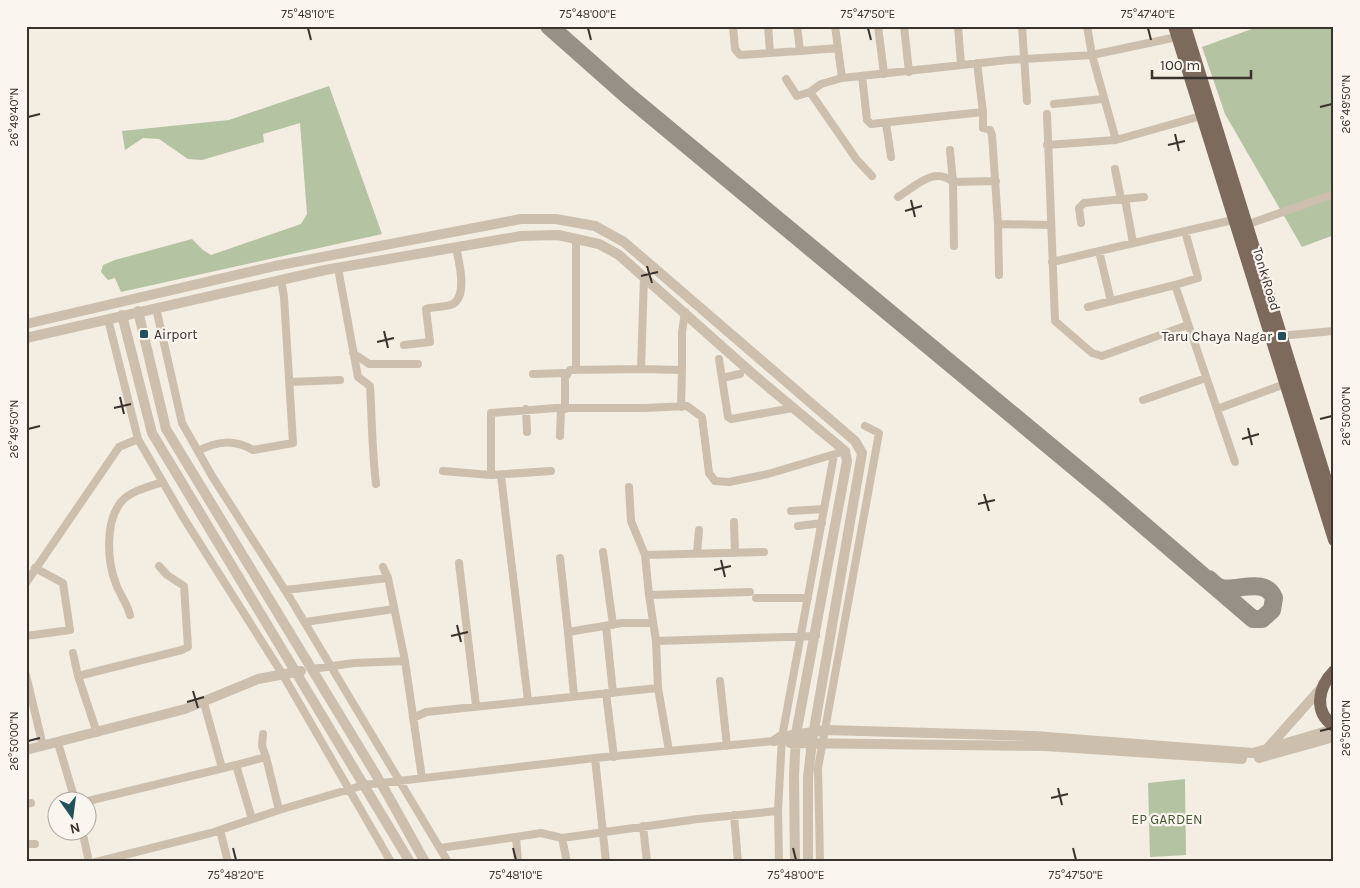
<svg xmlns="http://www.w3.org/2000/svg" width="1360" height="888" font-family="Karla,sans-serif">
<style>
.green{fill:#b4c3a1}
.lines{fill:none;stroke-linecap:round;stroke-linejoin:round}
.taxiway{stroke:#969087;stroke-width:18}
.minor{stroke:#ccbfad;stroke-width:8}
.tertiary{stroke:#ccbfad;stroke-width:10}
.primary{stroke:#7c6b5d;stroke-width:12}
.primary-bridge{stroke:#7c6b5d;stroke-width:12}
.ticks{fill:none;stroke:#3a322c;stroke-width:2}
.poi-dot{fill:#22515b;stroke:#faf6ef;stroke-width:2}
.labels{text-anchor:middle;stroke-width:4.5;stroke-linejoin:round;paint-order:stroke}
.street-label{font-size:14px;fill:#3a322c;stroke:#faf6ef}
.poi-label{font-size:14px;fill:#3a322c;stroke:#faf6ef;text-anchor:start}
.park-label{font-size:14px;fill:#455830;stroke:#faf6ef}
.neatline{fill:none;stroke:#3a322c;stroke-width:2}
.ticks-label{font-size:12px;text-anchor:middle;fill:#3a322c}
</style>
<rect width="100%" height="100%" fill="#f3ede2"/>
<path class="green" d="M 1260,26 L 1334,26 L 1334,235 L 1302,247 L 1225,114 L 1202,47 Z
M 329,86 L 382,234 L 121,292 L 115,278 L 108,280 L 101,272 L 103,265 L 115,260 L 192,239 L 203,250 L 211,255 L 301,224 L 307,214 L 300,123 L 263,134 L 264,142 L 202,160 L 188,159 L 159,139 L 143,138 L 125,150 L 122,131 L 229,120 Z
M 1185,779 L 1186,855 L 1150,857 L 1148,783 Z"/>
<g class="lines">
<path class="taxiway" d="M 549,26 L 627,95 L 1104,491 L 1253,619 L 1262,619 L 1272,610 L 1274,598 C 1266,577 1238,591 1222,588 C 1217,587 1213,583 1209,579"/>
<path class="minor" d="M 733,26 L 735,49 L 740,55 L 800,51
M 768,26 L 770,53
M 797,26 L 800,51 L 838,48
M 835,26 L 842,78
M 878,26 L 884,74
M 904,26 L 909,72
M 958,26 L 961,65
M 1022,26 L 1027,101
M 862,76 L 867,120 L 871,124 L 983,112 L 977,63
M 786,79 L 797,96 L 810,92
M 1054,104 L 1103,99
M 983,112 L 983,128 L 990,130 L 992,135 L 998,224
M 1047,114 L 1055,321 L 1092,353 L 1102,356 L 1188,325
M 886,123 L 891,157
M 1116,140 L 1092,55 L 1177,37
M 1047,145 L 1116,140 L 1201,116
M 950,150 L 953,182
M 1115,169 L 1121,199
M 872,176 L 857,160 L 810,92 L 821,84 L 842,78 L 1008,60 L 1092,55 L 1087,26
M 898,197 C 916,186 934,166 953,182
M 1125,199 L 1133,243
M 1081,223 L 1079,208 L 1084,203 L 1144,197
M 1246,225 L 1334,194
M 576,239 L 576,370
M 954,246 L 953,182 L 996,181
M 1099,251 L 1111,301
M 1052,262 L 1233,220
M 338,268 L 358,377 L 370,386 C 372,419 372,451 376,484
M 999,275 L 998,224 L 1050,225
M 644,277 L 641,369 L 682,370 L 682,332 L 685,312
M 1175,285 L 1198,278 L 1185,231
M 1088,307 L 1175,285 L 1217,409
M 156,308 L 182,423 L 212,476 L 290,598 L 448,862
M 108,319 L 138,439 L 183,517 L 283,675 L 391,862
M 1279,336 L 1334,331
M 404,345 L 430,342 L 426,309 C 434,306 445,308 453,304 C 468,295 459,261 456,248
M 353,353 L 369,364 L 418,364
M 719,359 L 728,417 L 731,419 L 793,408
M 533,374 L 566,373
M 722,378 L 740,374
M 290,382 L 340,380
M 1143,400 L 1206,378
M 681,407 L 682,370
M 526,409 L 527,432
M 565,409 L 565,378 L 570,370 L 641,369
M 560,436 L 561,408
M 198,451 C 217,441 234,439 253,450 L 293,443 L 284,297 L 281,280
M 1235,462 L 1217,409 L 1285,384
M 443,471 L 491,475
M 551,471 L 491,475 L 491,413 L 556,408 L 645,408 L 687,406 L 702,417 L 709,473 L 715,481 L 729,482 L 768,474 L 845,451
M 501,476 L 528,701
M 629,487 L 631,521 L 645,555 L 649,595
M 791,511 L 824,509
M 734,522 L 735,553
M 798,526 L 822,523
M 603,552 L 613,625
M 697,553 L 699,530
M 645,555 L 764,552
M 560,558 L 568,632
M 459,563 L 476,706
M 383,567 L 388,578 L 405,661 L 422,778
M 26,583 L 119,447 L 138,439
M 285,590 L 388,578
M 756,598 L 808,598
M 130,615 C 127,603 120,595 116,584 C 107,561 105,522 121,502 C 130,491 150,486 163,482
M 305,622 L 394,609
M 606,626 L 613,693
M 26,636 L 70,630 L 63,583 L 35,568
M 656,641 L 649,595 L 750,592
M 73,653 L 78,676
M 312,669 L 354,663 L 405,661
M 26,675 L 43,746
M 720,681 L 727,746
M 658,688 L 656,641 L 816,636
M 606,693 L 614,757
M 574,696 L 568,632 L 622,623 L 652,623
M 204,703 L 222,768
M 413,718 L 426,712 L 658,688 L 669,751
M 97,733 L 78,676 L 182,650 L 188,647 L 184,586 L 167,575 L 159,566
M 263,734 L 262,746 L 266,757
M 58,743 L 75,800
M 595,758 L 606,862
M 236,765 L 266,757 L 279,810
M 88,801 L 236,765 L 252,819
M 26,804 L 31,803
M 734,815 L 738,862
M 643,826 L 647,862
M 82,830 L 89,862
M 220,830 L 228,862
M 562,838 L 698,819 L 778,811
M 26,844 L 35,844
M 440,848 L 516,837
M 96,862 L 211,833 L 279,810 L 364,785 L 595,758 L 774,741
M 518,862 L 516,837 L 541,833 L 562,838 L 567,862
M 779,862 L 778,811 L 782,737 L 834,455
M 820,862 L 818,768 L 879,433 L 865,426"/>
<path class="tertiary" d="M 138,311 L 166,429 L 381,783 L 425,862
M 122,315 L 152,433 L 410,862
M 26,324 L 275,266 L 521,219 L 556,219 L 595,226 L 624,242 L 855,441 L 862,453 L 812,741 L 808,778 L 808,862
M 26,338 L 325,270 L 521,236 L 558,235 L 599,244 L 619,255 L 754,375 L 845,451 L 847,461 L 796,734 L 794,776 L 795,862
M 774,741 L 780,737 L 826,730 L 1034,736 L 1253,753 L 1334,729
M 790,743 L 1045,746 L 1242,759
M 26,750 L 185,709 L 258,679 L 301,671
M 1266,750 L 1323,686
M 1259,758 L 1334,737"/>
<path class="primary" d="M 1174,26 L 1334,540
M 1185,26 L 1334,505"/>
<path class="primary-bridge" d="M 1334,671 C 1318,687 1313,712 1334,726"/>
</g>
<path class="ticks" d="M 308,28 L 311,40M 588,28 L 591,40M 868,28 L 871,40M 1148,28 L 1151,40M 1320,107 L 1332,104M 28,117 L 40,114M 1175,134 L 1179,151M 1168,145 L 1185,141M 911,200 L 915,217M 905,211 L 922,206M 647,266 L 652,283M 641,276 L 658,272M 384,331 L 388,348M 377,342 L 394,338M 120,397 L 124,414M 114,408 L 131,404M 1320,419 L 1332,416M 1248,428 L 1252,445M 28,429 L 40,426M 1242,439 L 1259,434M 984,494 L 989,511M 978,504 L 995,500M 721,560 L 725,577M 714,570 L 731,566M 457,625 L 461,642M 451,636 L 468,632M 193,691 L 198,708M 187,702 L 204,697M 1320,731 L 1332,728M 28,741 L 40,738M 1058,788 L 1062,805M 1051,798 L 1068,794M 233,848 L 236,860M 513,848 L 516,860M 793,848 L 796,860M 1073,848 L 1076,860"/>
<g class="poi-dot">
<rect x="139" y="329" width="10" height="10" rx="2.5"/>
<rect x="1277" y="331" width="10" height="10" rx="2.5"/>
</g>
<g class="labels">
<g class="street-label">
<text transform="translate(1267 279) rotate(73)" y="5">Tonk Road</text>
</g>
<g class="poi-label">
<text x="154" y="339">Airport</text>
<text x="1272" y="341" text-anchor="end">Taru Chaya Nagar</text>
</g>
<g class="park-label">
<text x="1167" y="824">EP GARDEN</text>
</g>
</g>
<rect width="1360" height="888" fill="none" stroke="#faf6ef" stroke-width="55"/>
<g transform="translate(72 816) rotate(166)"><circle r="24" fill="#faf6ef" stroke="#ada8a1"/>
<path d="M0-4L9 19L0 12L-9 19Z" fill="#22515b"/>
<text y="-8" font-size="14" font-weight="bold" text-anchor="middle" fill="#3a322c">N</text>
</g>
<path d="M1152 70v8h99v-8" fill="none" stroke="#3a322c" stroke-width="2.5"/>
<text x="1160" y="70" font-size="15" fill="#3a322c" stroke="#faf6ef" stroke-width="4" paint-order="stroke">100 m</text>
<rect x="28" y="28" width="1304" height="832" class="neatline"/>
<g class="ticks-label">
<text x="308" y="18">75°48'10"E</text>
<text x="588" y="18">75°48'00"E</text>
<text x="868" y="18">75°47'50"E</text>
<text x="1148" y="18">75°47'40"E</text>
<text transform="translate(1346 104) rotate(-90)" y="4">26°49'50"N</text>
<text transform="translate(14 117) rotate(-90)" y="4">26°49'40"N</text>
<text transform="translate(1346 416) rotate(-90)" y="4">26°50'00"N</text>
<text transform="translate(14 429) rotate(-90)" y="4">26°49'50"N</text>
<text transform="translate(1346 728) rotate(-90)" y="4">26°50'10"N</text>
<text transform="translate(14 741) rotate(-90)" y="4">26°50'00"N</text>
<text x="236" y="879">75°48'20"E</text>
<text x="516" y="879">75°48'10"E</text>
<text x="796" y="879">75°48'00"E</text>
<text x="1076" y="879">75°47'50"E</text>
</g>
</svg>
